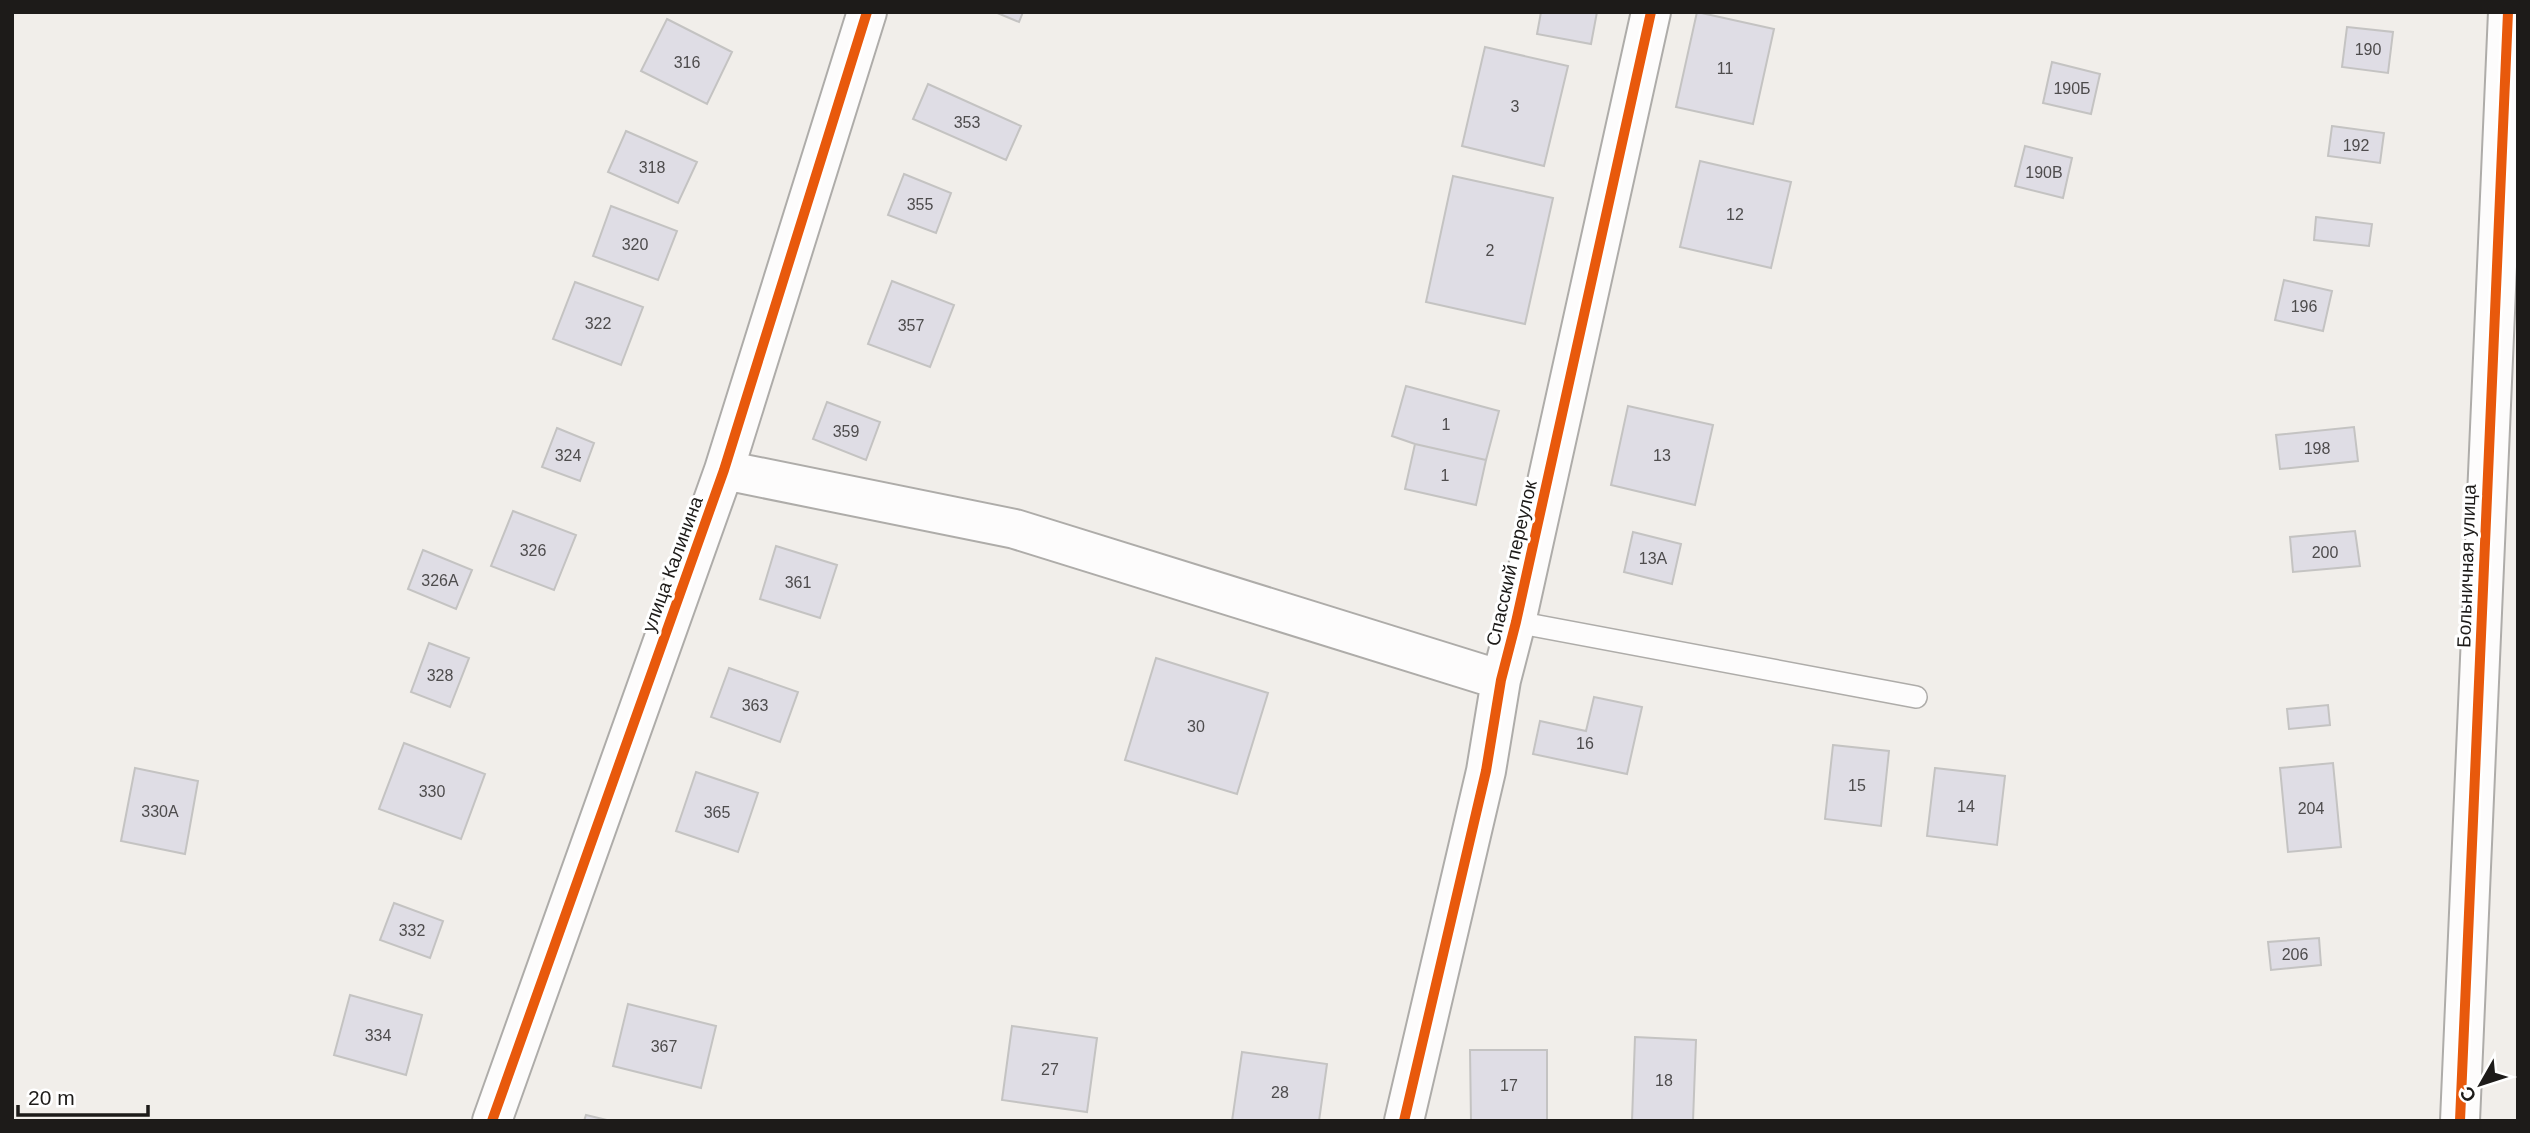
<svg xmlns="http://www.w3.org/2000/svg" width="2530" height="1133" font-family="Helvetica,sans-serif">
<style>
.building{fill:#dfdde5;stroke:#c4c3c2;stroke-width:2}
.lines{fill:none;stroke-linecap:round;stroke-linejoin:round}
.lane-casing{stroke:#aeaca9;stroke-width:24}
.street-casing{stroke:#aeaca9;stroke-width:42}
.secondary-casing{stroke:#aeaca9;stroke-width:42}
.lane{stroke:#fdfcfc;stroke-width:21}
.street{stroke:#fdfcfc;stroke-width:38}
.secondary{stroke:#fdfcfc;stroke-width:38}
.cycleway-casing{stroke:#fff;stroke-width:15}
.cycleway{stroke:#e8590c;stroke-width:10}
.labels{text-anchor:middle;stroke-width:6;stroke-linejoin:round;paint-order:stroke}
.number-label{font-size:16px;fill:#4e4c4d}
.street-label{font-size:19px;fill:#1d1b19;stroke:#fff}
</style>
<rect width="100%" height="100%" fill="#f1eeea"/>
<path class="building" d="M 995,12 L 1023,12 L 1019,22 Z
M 1541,12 L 1597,12 L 1591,44 L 1537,34 Z
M 1697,12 L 1774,29 L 1753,124 L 1676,107 Z
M 667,19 L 732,52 L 707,104 L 641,71 Z
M 2347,27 L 2393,32 L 2388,73 L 2342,67 Z
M 1485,47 L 1568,66 L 1544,166 L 1462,146 Z
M 2052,62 L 2100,74 L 2091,114 L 2043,103 Z
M 928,84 L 1021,126 L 1006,160 L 913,119 Z
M 2332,126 L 2384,133 L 2380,163 L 2328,156 Z
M 626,131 L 697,162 L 678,203 L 608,172 Z
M 2025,146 L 2072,158 L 2063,198 L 2015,186 Z
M 1700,161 L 1791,182 L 1771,268 L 1680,247 Z
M 904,174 L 951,193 L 936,233 L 888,215 Z
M 1453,176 L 1553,198 L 1525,324 L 1426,302 Z
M 611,206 L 677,231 L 658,280 L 593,256 Z
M 2316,217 L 2372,224 L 2369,246 L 2314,240 Z
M 2284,280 L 2332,291 L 2323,331 L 2275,320 Z
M 892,281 L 954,305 L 930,367 L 868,344 Z
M 575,282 L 643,307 L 621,365 L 553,339 Z
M 1406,386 L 1499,411 L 1486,460 L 1415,444 L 1392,436 Z
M 827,402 L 880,422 L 866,460 L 813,439 Z
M 1628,406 L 1713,425 L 1695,505 L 1611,485 Z
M 2354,427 L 2358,461 L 2280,469 L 2276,435 Z
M 557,428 L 594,443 L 580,481 L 542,467 Z
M 1415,444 L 1486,460 L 1476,505 L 1405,489 Z
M 513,511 L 576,535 L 554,590 L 491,566 Z
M 2355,531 L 2360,566 L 2293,572 L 2290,537 Z
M 1633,532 L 1681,544 L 1672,584 L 1624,572 Z
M 776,546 L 837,565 L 820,618 L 760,599 Z
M 423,550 L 472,570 L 456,609 L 408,589 Z
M 429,643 L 469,658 L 450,707 L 411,692 Z
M 1156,658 L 1268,693 L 1237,794 L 1125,760 Z
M 729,668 L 798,692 L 780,742 L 711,717 Z
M 1594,697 L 1642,707 L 1627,774 L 1533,754 L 1540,721 L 1586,731 Z
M 2328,705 L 2330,725 L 2289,729 L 2287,709 Z
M 404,743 L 485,774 L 461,839 L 379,809 Z
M 1833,745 L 1889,751 L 1881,826 L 1825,819 Z
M 2333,763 L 2341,847 L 2288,852 L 2280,768 Z
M 135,768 L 198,781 L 185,854 L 121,841 Z
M 1935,768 L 2005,776 L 1997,845 L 1927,836 Z
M 696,772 L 758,793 L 738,852 L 676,831 Z
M 394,903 L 443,921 L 430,958 L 380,940 Z
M 2319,938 L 2321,965 L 2271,970 L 2268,942 Z
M 350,995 L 422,1015 L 406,1075 L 334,1055 Z
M 628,1004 L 716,1026 L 701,1088 L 613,1066 Z
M 1012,1026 L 1097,1038 L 1087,1112 L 1002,1100 Z
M 1635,1037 L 1696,1040 L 1693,1121 L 1632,1121 Z
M 1470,1050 L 1547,1050 L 1547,1121 L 1471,1121 Z
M 1242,1052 L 1327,1064 L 1319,1121 L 1232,1121 Z
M 586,1115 L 611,1121 L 584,1121 Z"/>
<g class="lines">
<g class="lane-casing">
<path id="lane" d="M 1516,622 L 1916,697"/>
</g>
<g class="street-casing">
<path id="street" d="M 724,470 L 1015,529 L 1501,680
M 492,1121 L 724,470 L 867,12
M 1404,1121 L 1486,771 L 1501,680 L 1516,622 L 1651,12"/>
</g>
<g class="secondary-casing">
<path id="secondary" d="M 2460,1121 L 2508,12"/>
</g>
<use href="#lane" class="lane"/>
<use href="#street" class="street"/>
<use href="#secondary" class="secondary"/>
<g class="cycleway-casing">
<path id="cycleway" d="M 492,1121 L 724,470 L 867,12
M 1404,1121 L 1486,771 L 1501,680 L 1516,622 L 1651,12
M 2460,1121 L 2508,12"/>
</g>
<use href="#cycleway" class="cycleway"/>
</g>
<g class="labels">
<g class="number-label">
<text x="2368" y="55">190</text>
<text x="687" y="68">316</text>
<text x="1725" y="74">11</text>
<text x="2072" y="94">190Б</text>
<text x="1515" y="112">3</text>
<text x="967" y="128">353</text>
<text x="2356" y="151">192</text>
<text x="652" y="173">318</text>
<text x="2044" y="178">190В</text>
<text x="920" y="210">355</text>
<text x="1735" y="220">12</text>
<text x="635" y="250">320</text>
<text x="1490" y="256">2</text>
<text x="2304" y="312">196</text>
<text x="598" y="329">322</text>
<text x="911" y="331">357</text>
<text x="1446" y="430">1</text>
<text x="846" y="437">359</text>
<text x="2317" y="454">198</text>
<text x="568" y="461">324</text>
<text x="1662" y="461">13</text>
<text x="1445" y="481">1</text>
<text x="533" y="556">326</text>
<text x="2325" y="558">200</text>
<text x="1653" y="564">13А</text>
<text x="440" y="586">326А</text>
<text x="798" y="588">361</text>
<text x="440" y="681">328</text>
<text x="755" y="711">363</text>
<text x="1196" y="732">30</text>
<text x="1585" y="749">16</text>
<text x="1857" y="791">15</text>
<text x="432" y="797">330</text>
<text x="1966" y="812">14</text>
<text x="2311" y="814">204</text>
<text x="160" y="817">330А</text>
<text x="717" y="818">365</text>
<text x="412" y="936">332</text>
<text x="2295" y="960">206</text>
<text x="378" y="1041">334</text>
<text x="664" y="1052">367</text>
<text x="1050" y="1075">27</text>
<text x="1664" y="1086">18</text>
<text x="1509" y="1091">17</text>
<text x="1280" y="1098">28</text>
</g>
<g class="street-label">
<text transform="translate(1511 563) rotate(-77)" y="7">Спасский переулок</text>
<text transform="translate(672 564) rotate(-70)" y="7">улица Калинина</text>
<text transform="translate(2466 566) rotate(-88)" y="7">Больничная улица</text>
</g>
</g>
<rect width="2530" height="1133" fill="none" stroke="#1d1b19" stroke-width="28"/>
<g transform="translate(2481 1084) rotate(231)" stroke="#ffffff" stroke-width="5" paint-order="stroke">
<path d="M0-5L12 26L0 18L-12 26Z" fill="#1d1b19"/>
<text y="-10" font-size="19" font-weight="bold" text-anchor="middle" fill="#1d1b19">С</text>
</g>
<path d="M18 1105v10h130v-10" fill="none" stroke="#1d1b19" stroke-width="3.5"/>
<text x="28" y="1105" font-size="21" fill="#1d1b19" stroke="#ffffff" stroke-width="5" paint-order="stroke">20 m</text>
</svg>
